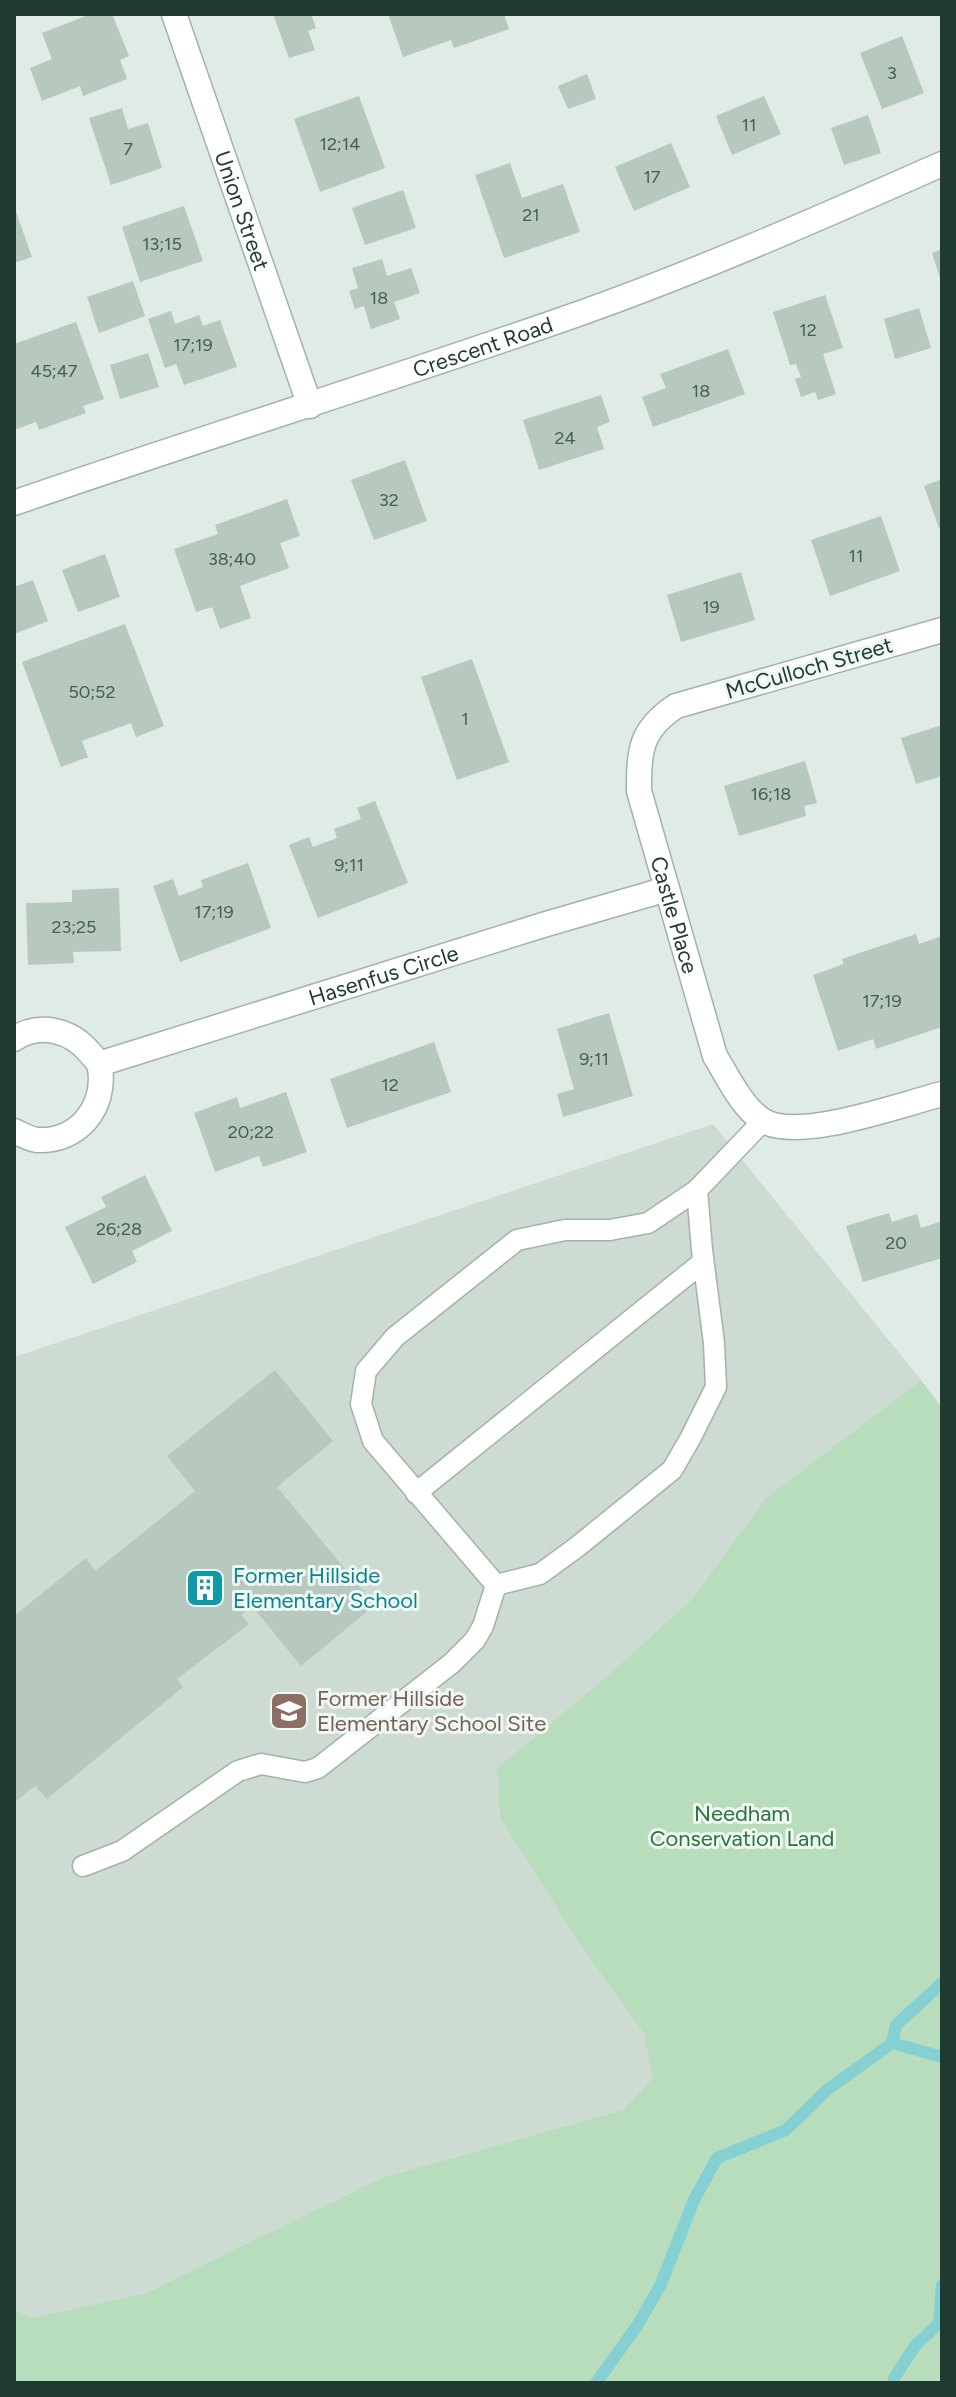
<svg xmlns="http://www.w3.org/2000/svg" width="956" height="2397" viewBox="0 0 956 2397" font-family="Figtree,sans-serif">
<rect width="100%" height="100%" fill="#dfebe4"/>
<!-- built -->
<path fill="#cddbd3" d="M713,1124L921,1380L766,1498L691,1600L606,1677L497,1768L500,1818L579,1943L644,2034L654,2078L623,2110L381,2178L146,2293L31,2318L14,2310V1357Z"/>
<!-- green -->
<path fill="#b7ddbc" d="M921,1380L942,1408V2383H14V2310L31,2318L146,2293L381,2178L623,2110L653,2078L644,2034L579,1943L500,1818L497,1768L606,1677L691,1600L766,1498Z"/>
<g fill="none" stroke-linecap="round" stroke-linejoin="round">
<!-- stream -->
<g stroke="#84d0d2" stroke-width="12">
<path d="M942,1983L896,2025L892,2043L942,2057"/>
<path d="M596,2383L639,2323L661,2284L694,2200L717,2158L786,2130L827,2090L892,2043"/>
<path d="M894,2383V2378L915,2346L939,2323L942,2285"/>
</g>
</g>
<!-- building -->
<g fill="#b7c8bf">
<path d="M91,14H112L129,56L120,60L127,79L83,96L80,86L42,101L30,68L52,59L42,33Z"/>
<path d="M273,14H311L316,28L308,31L315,50L289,58Z"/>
<path d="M388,14H504L509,29L454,48L451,40L403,57Z"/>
<path d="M902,36L924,93L882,109L860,53Z"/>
<path d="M587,74L596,99L568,109L558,86Z"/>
<path d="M359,96L385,168L320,192L294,119Z"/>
<path d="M764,96L781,134L732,155L716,116Z"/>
<path d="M122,108L128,129L148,123L162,168L111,185L89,118Z"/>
<path d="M868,115L881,153L844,165L831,128Z"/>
<path d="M671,143L690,187L634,211L615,167Z"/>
<path d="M510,163L522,198L563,184L580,232L504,258L475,175Z"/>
<path d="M403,190L416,228L365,245L352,208Z"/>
<path d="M14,206L32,257L14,263Z"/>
<path d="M184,206L203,261L140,282L122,227Z"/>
<path d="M942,249V281H941L932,253Z"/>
<path d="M382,259L387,276L411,268L420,293L394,302L400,319L371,329L364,306L355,309L349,291L358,288L352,268Z"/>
<path d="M133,281L145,316L99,333L87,297Z"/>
<path d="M825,295L843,348L823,354L836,394L818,400L815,392L801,397L795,379L801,377L796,364L790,365L773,312Z"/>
<path d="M919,308L931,348L895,359L884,319Z"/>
<path d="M171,311L175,324L199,315L203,326L220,320L237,367L184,385L176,364L165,368L148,319Z"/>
<path d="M76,322L104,399L83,406L86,413L39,430L36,422L14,430V344Z"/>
<path d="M728,349L745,394L653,427L642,397L666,388L660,374Z"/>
<path d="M148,353L159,387L120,399L110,365Z"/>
<path d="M601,395L610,422L597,427L604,449L539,470L523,420Z"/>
<path d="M405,460L427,521L374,540L351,480Z"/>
<path d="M942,479V527L939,528L924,486Z"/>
<path d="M287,499L300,536L280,543L289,568L240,586L251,618L220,629L212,607L196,612L174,549L218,534L215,525Z"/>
<path d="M881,516L900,571L830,596L811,540Z"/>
<path d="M105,554L120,597L78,612L62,570Z"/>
<path d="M741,572L755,620L681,642L667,595Z"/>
<path d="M33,580L48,621L14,634V587Z"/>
<path d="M125,624L164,726L136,737L131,723L82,741L88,757L61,767L22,662Z"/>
<path d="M472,659L509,762L457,780L421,677Z"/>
<path d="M942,725V776L916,784L901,738Z"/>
<path d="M805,761L817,803L804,806L806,816L739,836L724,786Z"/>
<path d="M375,801L408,883L318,918L289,845L309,837L313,847L337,838L334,829L361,819L357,808Z"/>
<path d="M248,863L271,928L180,962L153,886L173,879L179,896L203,887L201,880Z"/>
<path d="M119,888L121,951L73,952L74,963L28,965L26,903L72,902V890Z"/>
<path d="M916,934L919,944L942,936V1027L876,1049L873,1039L838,1051L813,975L844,964L842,959Z"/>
<path d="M609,1013L633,1096L563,1117L557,1094L574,1089L557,1029Z"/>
<path d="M434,1042L451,1092L347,1128L330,1079Z"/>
<path d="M286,1092L307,1152L263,1167L259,1156L215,1172L194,1113L237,1097L240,1108Z"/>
<path d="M145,1175L172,1231L132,1251L137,1262L93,1284L65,1227L106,1207L101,1197Z"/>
<path d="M889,1213L892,1222L917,1214L921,1228L942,1221V1258L863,1282L846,1226Z"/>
<path d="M275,1370L333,1441L277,1487L375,1605L301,1666L252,1606L241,1615L249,1624L177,1679L183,1687L47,1799L35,1786L14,1803V1616L86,1558L95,1571L195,1491L167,1456Z"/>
</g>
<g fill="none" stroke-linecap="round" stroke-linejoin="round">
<!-- lane casing -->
<g stroke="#a2b3aa" stroke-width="23">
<g id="lane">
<path d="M697,1190L702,1250L714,1343L716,1387L690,1439L672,1470L577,1547L540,1574L496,1585L373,1441L361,1404L366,1371L395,1337L517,1240L565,1230H610L648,1223L697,1190L763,1121"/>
<path d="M416,1493L703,1262"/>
<path d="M83,1866L122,1851L238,1771L261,1764L305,1772L318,1768L452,1663L475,1640L483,1626L496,1585"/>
</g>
</g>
<!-- street casing -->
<g stroke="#a2b3aa" stroke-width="27">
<g id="street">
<path id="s1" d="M174,14L310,406"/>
<path id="s2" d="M14,503C201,438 391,380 578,314C702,270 822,217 942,164"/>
<path id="s3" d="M942,630L676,706C640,730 639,750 639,791L715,1056C728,1077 741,1106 762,1120C796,1143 902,1104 942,1094"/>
<path d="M14,1039C40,1022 71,1030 90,1053C94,1058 99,1062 100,1068C106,1108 78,1142 37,1140C29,1139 21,1134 14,1131"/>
<path id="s4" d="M99,1064L543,925L667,889"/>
</g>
</g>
<!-- lane -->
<use href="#lane" stroke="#fff" stroke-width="20"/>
<!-- street -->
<use href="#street" stroke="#fff" stroke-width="24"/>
</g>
<!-- icons -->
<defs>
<g id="building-square" transform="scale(2)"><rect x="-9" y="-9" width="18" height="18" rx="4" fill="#0f9aa8" stroke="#eff7f2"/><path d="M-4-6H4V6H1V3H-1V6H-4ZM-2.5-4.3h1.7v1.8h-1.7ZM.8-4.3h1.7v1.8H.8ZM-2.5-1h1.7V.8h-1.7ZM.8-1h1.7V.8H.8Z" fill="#fff"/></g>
<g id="school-square" transform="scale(2)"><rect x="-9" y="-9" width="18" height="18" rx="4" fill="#8d6e63" stroke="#eff7f2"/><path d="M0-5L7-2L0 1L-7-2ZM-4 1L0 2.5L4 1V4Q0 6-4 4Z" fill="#fff"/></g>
</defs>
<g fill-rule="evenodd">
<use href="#building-square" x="205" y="1588"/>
<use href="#school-square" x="289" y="1711"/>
</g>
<g text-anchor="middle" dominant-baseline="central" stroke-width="6" stroke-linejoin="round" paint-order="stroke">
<!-- number labels -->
<g font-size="18" fill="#455e54">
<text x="892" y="73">3</text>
<text x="749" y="125">11</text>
<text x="340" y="144">12;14</text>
<text x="128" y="149">7</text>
<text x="652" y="177">17</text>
<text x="531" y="215">21</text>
<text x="162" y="244">13;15</text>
<text x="379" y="298">18</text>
<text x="808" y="330">12</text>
<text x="193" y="345">17;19</text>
<text x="54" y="371">45;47</text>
<text x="701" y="391">18</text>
<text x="565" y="438">24</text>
<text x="389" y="500">32</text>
<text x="856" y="556">11</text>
<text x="232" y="559">38;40</text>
<text x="711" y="607">19</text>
<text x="92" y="692">50;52</text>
<text x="465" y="719">1</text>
<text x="771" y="794">16;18</text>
<text x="349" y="865">9;11</text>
<text x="214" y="912">17;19</text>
<text x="74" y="927">23;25</text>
<text x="882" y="1001">17;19</text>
<text x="594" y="1059">9;11</text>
<text x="390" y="1085">12</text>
<text x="251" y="1132">20;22</text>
<text x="119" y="1229">26;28</text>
<text x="896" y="1243">20</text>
</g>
<!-- street labels -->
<g font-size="22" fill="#1f3b30" stroke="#eff7f2">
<text stroke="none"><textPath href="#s1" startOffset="208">Union Street</textPath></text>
<text stroke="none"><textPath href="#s2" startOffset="494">Crescent Road</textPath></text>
<text transform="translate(809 668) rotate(-16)">McCulloch Street</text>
<text stroke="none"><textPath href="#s3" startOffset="504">Castle Place</textPath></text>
<text stroke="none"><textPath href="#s4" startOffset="298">Hasenfus Circle</textPath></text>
</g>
<!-- culture labels -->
<g font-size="22" fill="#0d838f" stroke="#eff7f2" text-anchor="start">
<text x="233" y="1575">Former Hillside<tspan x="233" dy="25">Elementary School</tspan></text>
</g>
<!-- education labels -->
<g font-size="22" fill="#785e54" stroke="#eff7f2" text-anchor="start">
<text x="317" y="1698">Former Hillside<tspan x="317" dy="25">Elementary School Site</tspan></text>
</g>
<!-- park labels -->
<g font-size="22" fill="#29733c" stroke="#eff7f2">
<text x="742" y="1813">Needham<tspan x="742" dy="25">Conservation Land</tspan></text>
</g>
</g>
<!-- border -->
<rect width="956" height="2397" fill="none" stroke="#1f3b30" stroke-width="32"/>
</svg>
